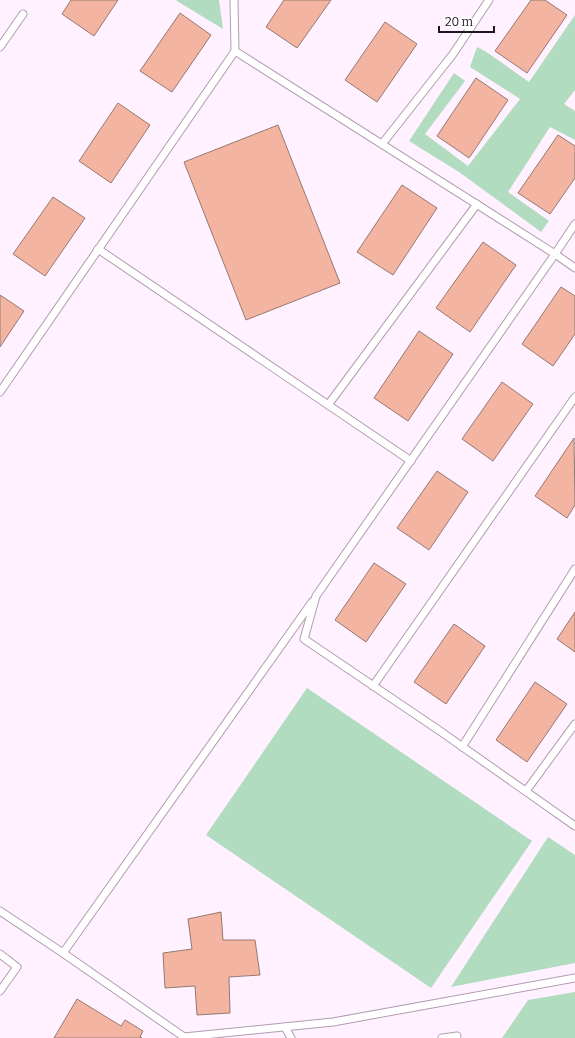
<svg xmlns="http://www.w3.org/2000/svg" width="575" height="1038" viewBox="0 0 575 1038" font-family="Bitter,serif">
<rect width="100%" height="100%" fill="#fff1ff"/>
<!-- green -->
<g fill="#b2dcbf">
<path d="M176,0H219L223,29L177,1Z"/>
<path d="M575,15V90L564,104L575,111V140L550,127L508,192L549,221L541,232L459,172L409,141L454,73L465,81L425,134L468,166L520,99L470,67L477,47L485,51L529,82Z"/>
<path d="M307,688L532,841L431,988L206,835Z"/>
<path d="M548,837L575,855V963L451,987Z"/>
<path d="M575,992V1038H502L528,1000Z"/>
</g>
<!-- building -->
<g fill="#f3b4a1" stroke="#957970">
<path d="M71,0H118L94,36L62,14Z"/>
<path d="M284,0H331L297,48L266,27Z"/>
<path d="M531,0H545L567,15L527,73L495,51Z"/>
<path d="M180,13L211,35L172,92L140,71Z"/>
<path d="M385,22L417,44L377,102L345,80Z"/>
<path d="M476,78L508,100L469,158L437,136Z"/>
<path d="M118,103L150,125L111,183L79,161Z"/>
<path d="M278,125L340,283L246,320L184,162Z"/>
<path d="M558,135L575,146V178L550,214L518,193Z"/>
<path d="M402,185L437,208L393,275L357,252Z"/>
<path d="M53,197L85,218L45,276L13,254Z"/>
<path d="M483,242L516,265L470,332L436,308Z"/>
<path d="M561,287L575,296V334L553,366L522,344Z"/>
<path d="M0,295L24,311L0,347Z"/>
<path d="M419,331L453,354L408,421L374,398Z"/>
<path d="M502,382L533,404L493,461L462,439Z"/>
<path d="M574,438L575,505L567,518L535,496Z"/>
<path d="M437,471L468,492L429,550L397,528Z"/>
<path d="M374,563L406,584L366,642L335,620Z"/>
<path d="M575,612V652L557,639Z"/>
<path d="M454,624L485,646L446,704L414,682Z"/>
<path d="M535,682L567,704L527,762L496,740Z"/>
<path d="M221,912L223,940H255L260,975L229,977L230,1013L197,1015L195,986L165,988L163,953L192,949L188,919Z"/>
<path d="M77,999L121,1026L125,1020L143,1031L140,1037L142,1038H54Z"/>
</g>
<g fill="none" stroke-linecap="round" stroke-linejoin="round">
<!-- service casing -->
<g stroke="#b19cb1" stroke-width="9">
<g id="service">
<path d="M0,47L23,14"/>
<path d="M235,51L555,254L575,224"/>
<path d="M382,144L453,54L489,0"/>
<path d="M98,249L411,461"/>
<path d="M575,268L555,254L316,596L304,639L440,731L575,826"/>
<path d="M0,392L235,51L234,0"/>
<path d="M328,405L477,204"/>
<path d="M373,686L575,397"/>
<path d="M462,747L575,569"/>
<path d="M526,791L575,724"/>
<path d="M0,911L63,953L312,602"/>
<path d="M63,953L184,1037L333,1022L575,978"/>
<path d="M0,954L17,967L0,991"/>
<path d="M285,1027L291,1038"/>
<path d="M442,1038L457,1036"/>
</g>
</g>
<!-- service -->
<use href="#service" stroke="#fff" stroke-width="7"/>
</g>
<!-- scale -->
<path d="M439 26v6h55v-6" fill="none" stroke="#1e171f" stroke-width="2"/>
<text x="445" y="26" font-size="12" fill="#1e171f" stroke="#ffffff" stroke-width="3" paint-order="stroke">20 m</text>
</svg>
